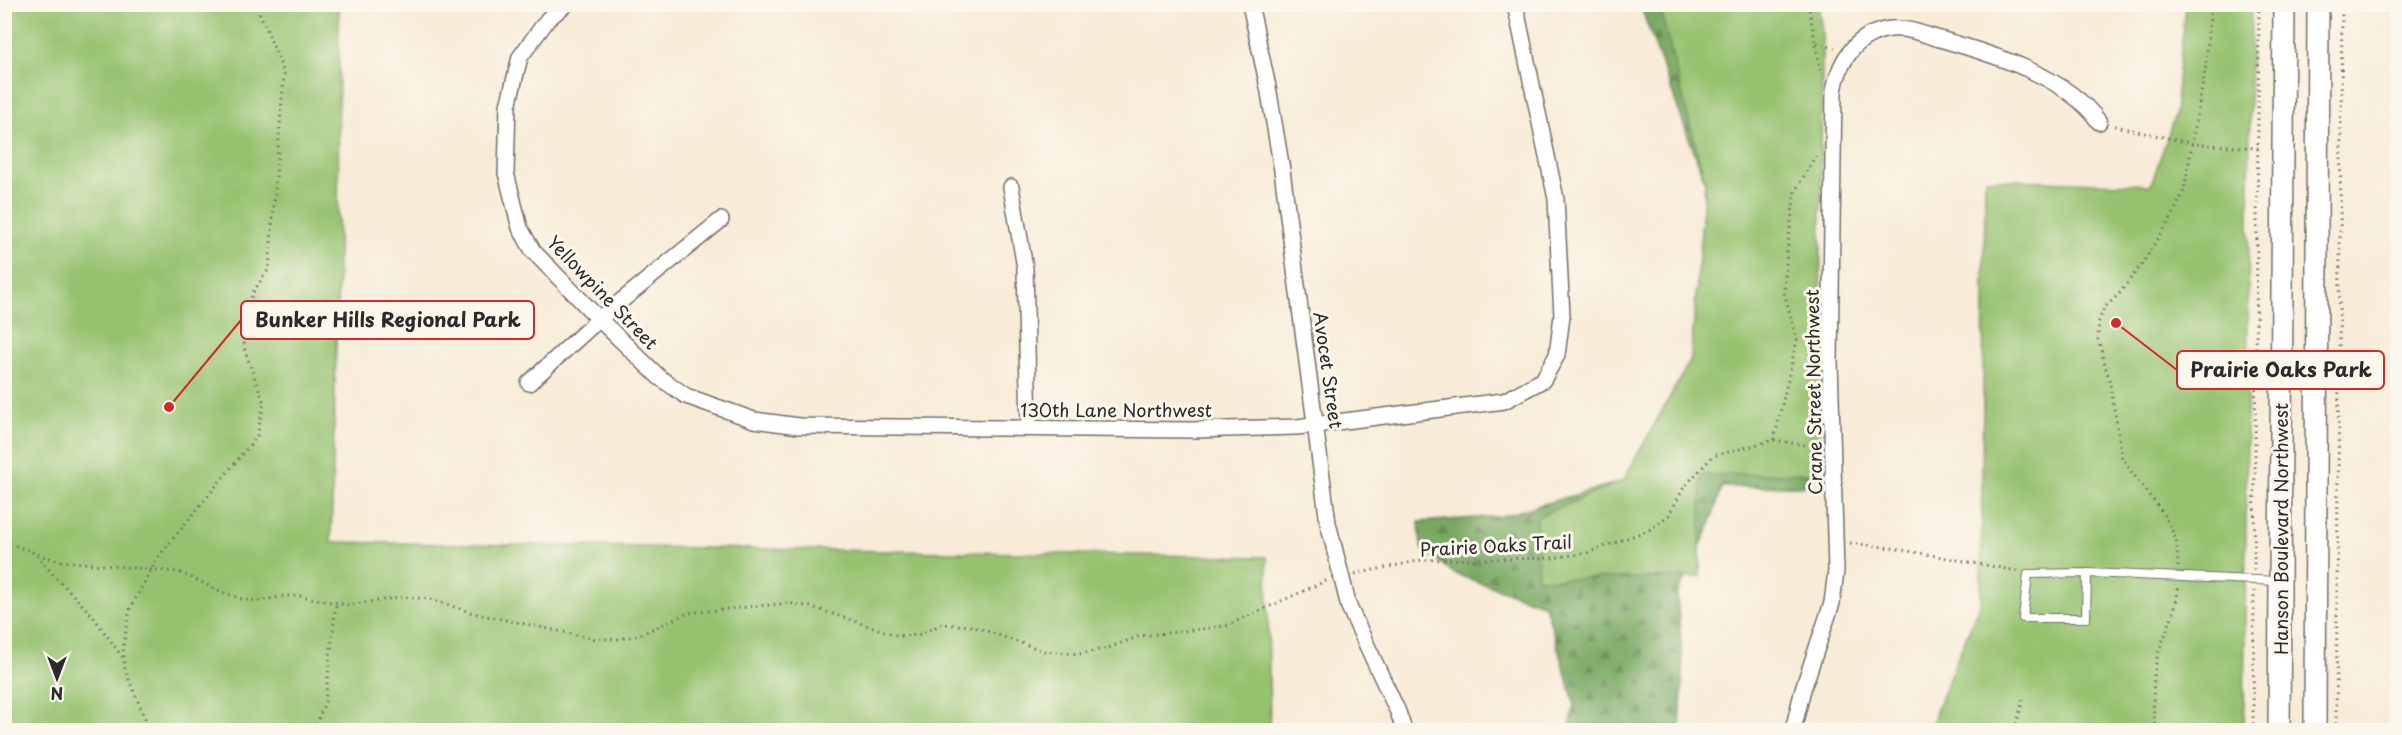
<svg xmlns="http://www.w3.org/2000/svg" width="2402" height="735" viewBox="0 0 2402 735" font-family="'Playpen Sans',sans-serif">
<defs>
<pattern id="forest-firs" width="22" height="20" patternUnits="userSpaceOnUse" patternTransform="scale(1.5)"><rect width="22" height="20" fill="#78a862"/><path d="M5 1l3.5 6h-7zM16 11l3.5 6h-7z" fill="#638951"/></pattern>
</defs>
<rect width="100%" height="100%" fill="#fbf7ec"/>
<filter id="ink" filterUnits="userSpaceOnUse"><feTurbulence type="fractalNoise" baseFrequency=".0167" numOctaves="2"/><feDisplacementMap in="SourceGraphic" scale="12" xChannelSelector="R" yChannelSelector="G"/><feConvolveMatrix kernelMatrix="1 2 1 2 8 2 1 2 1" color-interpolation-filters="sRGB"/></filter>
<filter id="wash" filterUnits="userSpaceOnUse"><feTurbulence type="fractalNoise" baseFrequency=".008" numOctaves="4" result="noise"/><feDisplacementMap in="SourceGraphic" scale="24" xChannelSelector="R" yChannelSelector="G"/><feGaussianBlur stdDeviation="1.35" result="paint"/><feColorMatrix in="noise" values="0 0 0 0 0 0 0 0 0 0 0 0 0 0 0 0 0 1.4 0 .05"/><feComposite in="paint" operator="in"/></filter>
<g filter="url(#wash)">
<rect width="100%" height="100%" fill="#f8ebd7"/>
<!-- forest -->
<path fill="url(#forest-firs)" stroke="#526a46" stroke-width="1.5" d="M1640,5H1818L1822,32L1820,335L1809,486L1722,487L1709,528L1677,595L1683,670L1680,730H1570L1574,702L1545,605L1455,574L1421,548L1419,522L1502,516L1623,481L1691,359L1705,182Z"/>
<!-- park -->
<g fill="#96c26f" stroke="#60764d" stroke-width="1.5">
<path d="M4,5H339L338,273L331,542L1267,557L1270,730H5Z"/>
<path d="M1659,5H1818L1822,32L1819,473L1701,475L1700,577L1538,579L1537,517L1623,481L1691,359L1705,182Z"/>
<path d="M2185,5H2251L2244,730H1932L1936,710L1981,601L1985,179L2151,185L2175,114Z"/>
</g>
</g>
<g filter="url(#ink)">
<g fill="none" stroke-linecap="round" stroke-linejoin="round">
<!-- lane casing -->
<g stroke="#736e67" stroke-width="10">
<path id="lane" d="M2087,573L2086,618H2023L2028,574L2087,573L2279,581"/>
</g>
<!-- street casing -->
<g stroke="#736e67" stroke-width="18">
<g id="street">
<path d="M566,4L548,19L520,57L508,106L506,173L520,228L533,251L599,319L659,377L686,396L754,420L799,426L1192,430L1297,427L1504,401L1543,380L1557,355L1562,316L1556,199L1515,4"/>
<path d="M1250,4L1268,87L1282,170L1328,523L1349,607L1398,712L1404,730"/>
<path d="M1011,187L1025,268L1029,428"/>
<path d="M529,383L599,319L721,220"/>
<path d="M1793,730L1803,689L1832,603L1836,571L1830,361L1834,91C1839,60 1857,33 1891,29C1907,27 1925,35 1940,39C1992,54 2067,76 2099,122"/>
</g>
</g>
<!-- secondary casing -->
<g stroke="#736e67" stroke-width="24">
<g id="secondary">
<path d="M2279,730L2284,4"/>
<path d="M2315,730L2318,4"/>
</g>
</g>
<!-- path -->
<g stroke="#736e67" stroke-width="3" stroke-dasharray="1.5 4.5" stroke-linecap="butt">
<path d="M1808,4L1821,72"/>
<path d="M1817,43L1835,48"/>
<path d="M2115,126L2194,144L2258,148"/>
<path d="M1774,440L1797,340L1784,292L1787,252L1795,191L1816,156"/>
<path d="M4,541L42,556L61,561L179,572L224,593L245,600L259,601L285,596H301L348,605L404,597L430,599L473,613L596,639H620L639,635L688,613L789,603L812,607L899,636L918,635L942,624L972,626L1044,651L1079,654L1108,648L1140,636L1226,626L1328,580"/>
<path d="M1850,543L1892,548L2018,571"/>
<path d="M37,555L49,570L92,615L123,658"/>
<path d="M2178,567L2177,544L2172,530L2163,513L2130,470L2122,457L2110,383L2098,339L2099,321L2104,308L2119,294L2142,264L2172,217L2184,190L2206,65L2211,4"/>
<path d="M2254,570L2259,4"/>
<path d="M1355,574L1422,560L1552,558L1587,553L1649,530L1669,515L1684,487L1713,456L1774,440L1817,447"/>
<path d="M150,730L125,670L123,648L130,609L158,557L257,436L264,403L244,348V319L253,292L269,269L284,73L256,4"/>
<path d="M314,730L325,702L336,604"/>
<path d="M2015,730L2023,699"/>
<path d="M2156,730C2152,710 2152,671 2159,651C2166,630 2177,611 2178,588"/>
<path d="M2253,730L2254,591"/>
<path d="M2336,730L2342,4"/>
</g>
<!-- lane -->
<use href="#lane" stroke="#fff" stroke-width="8"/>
<!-- street -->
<use href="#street" stroke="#fff" stroke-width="15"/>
<!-- secondary -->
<use href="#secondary" stroke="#fff" stroke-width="21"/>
</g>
</g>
<g text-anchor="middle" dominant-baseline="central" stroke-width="6" stroke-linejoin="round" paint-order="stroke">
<!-- street labels -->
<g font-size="18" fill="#2b2b2b" stroke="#fbf7ec">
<text transform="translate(603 292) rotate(46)">Yellowpine Street</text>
<text transform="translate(1329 370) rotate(82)">Avocet Street</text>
<text transform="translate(1813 392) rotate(-91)">Crane Street Northwest</text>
<text x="1116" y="409">130th Lane Northwest</text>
<text transform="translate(2280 529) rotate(-90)">Hanson Boulevard Northwest</text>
<text transform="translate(1496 545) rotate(-3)">Prairie Oaks Trail</text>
</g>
</g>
<!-- callouts -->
<path fill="none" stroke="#d62828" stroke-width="2" d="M169 407L241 320M2116 323L2177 370"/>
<g fill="#d62828" stroke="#fbf7ec" stroke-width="2">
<circle cx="169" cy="407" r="6"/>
<circle cx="2116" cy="323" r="6"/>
</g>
<g fill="#fbf7ec" stroke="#d62828" stroke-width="2">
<rect x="241" y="301" width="293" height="38" rx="6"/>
<rect x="2177" y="351" width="207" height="38" rx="6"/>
</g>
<g font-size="20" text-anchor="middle" font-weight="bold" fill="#2b2b2b">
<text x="388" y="327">Bunker Hills Regional Park</text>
<text x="2281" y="377">Prairie Oaks Park</text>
</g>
<!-- margin -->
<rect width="2402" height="735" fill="none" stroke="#fbf7ec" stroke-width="24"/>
<!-- north arrow -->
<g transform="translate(57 678) rotate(180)" stroke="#fbf7ec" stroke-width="4.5" paint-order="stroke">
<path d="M0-4.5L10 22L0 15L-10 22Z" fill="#2b2b2b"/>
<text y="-9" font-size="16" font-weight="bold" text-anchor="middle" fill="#2b2b2b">N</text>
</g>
</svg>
